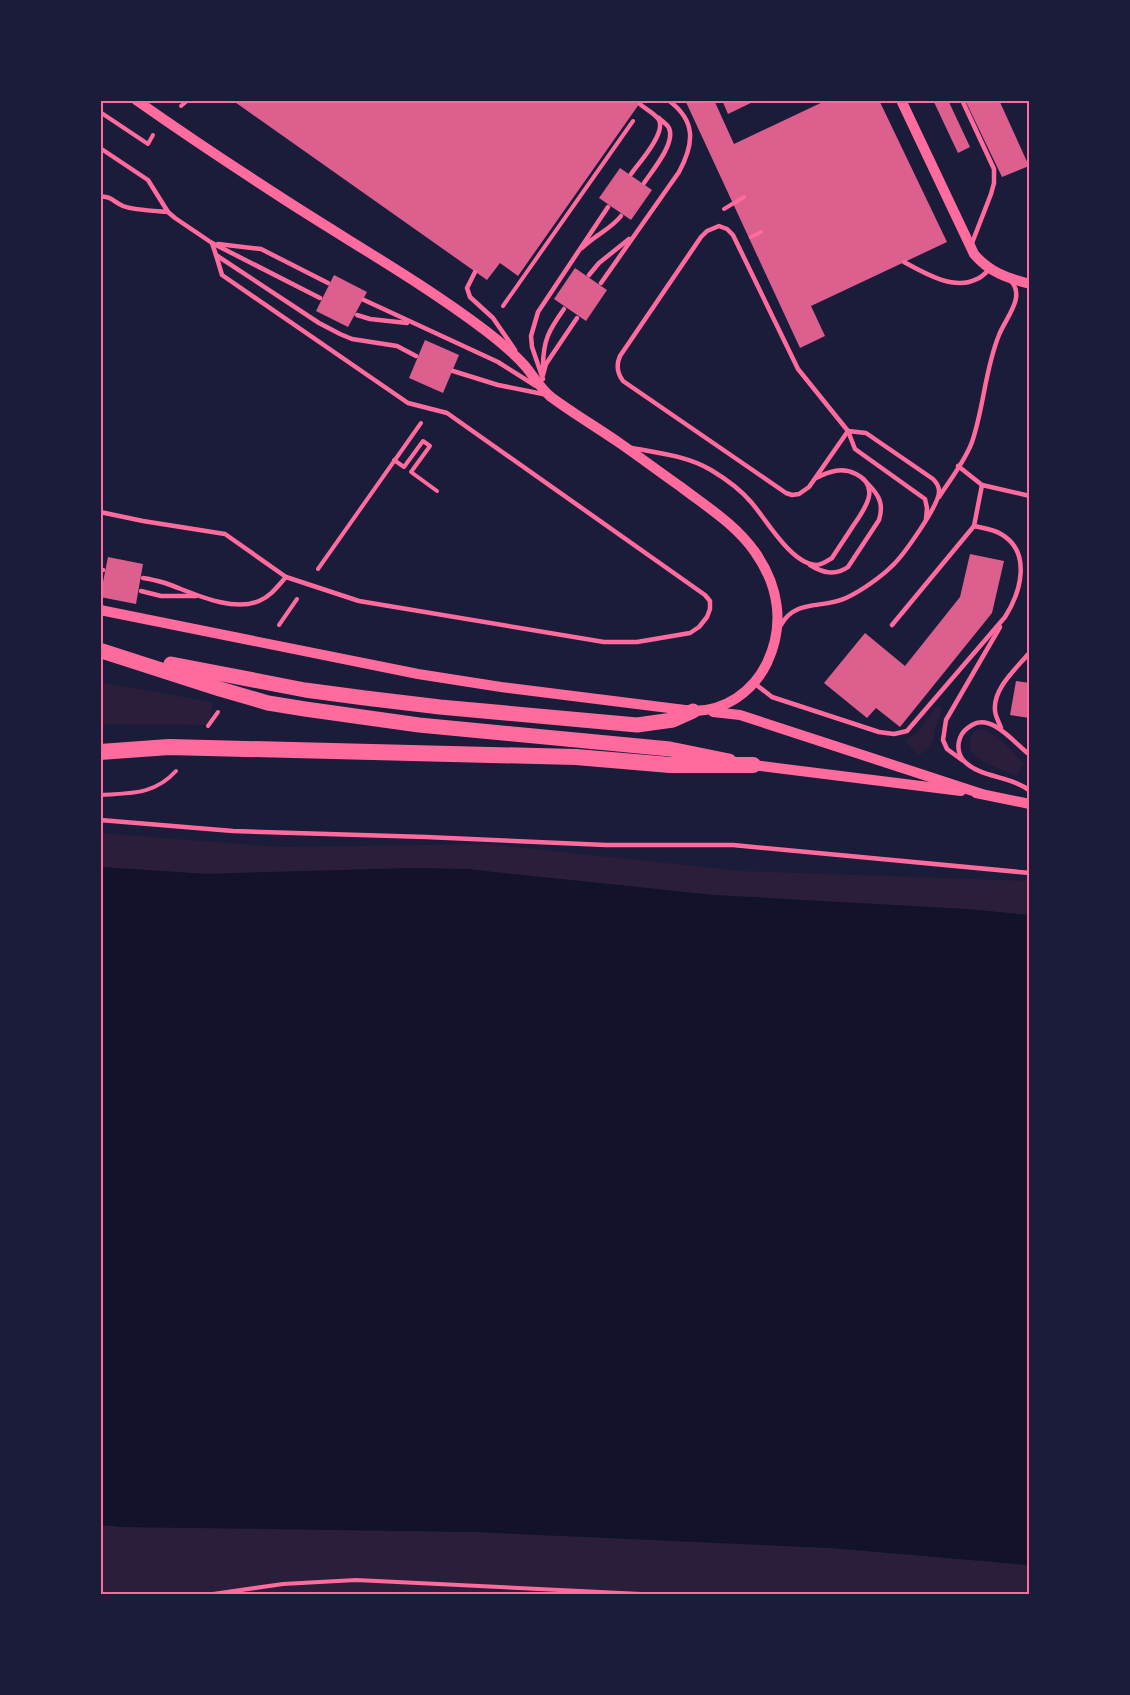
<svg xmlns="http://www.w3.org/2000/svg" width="1130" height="1695" viewBox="0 0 1130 1695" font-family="'Noto Sans',sans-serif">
<rect width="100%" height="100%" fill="#1b1b3a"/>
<!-- green -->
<g fill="#2a1e3b">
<path d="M100,682L212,702L211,725L101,724Z"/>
<path d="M939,706L942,709C941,714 938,718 937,723C932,739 936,745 919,755L905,741C921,732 925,722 935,707Z"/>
<path d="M982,729C998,734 1012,752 1024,764L1017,776C1006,772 977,761 971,751C969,747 970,741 971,737C973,732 976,730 982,729Z"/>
<path d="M100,833L278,847L486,844L741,871L1029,881V915L966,909L713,895L466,869L415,868L206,874L101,867Z"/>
<path d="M100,1525L124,1527L477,1532L831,1548L1029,1565V1594H101Z"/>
</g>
<!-- water -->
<path fill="#12122b" d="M100,867L206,874L415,868L466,869L713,895L966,909L1029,915V1565L831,1548L477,1532L124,1527L101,1525Z"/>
<!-- building -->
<g fill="#dd5f8e">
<path d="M232,100H642L518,276L500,263L487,280Z"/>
<path d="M685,100H714L734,144L827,100H879L947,242L811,306L825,336L800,348Z"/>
<path d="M722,100H757L728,114Z"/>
<path d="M933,100H948L970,147L958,153Z"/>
<path d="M965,100H999L1029,166L1002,177Z"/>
<path d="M620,168L652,190L631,220L599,198Z"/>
<path d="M575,268L607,290L586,321L554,299Z"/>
<path d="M334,275L367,292L348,327L316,311Z"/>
<path d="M425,340L459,355L443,393L409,378Z"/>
<path d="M970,554L1004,561L992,613L900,727L876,708L867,718L824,683L865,633L905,666L960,597Z"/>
<path d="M108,557L143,564L136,604L100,597Z"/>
<path d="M1016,681L1030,683V718L1010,715Z"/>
</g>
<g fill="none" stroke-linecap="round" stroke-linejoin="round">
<!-- path -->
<g stroke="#ff6b9d" stroke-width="4">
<path d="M181,106L188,100"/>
<path d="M100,112L148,144L153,135"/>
<path d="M724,209L744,197"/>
<path d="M751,237L761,232"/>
<path d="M503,306L633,121"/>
<path d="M394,460L404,467L423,441L430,446L411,472L437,491"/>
<path d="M318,569L421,423"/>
<path d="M279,625L297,599"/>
<path d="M208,726L218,712"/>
<path d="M100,795C131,793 154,795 176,771"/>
<path d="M213,1594L283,1584L356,1580L641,1594"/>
</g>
<!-- service -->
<g stroke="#ff6b9d" stroke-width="4.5">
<path d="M962,100L994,169V183L991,194L972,243"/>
<path d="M1029,100L1030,102"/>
<path d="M100,148L148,180L168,212L175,218L212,243L320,298"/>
<path d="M631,174C639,163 666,133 659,120C655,113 645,109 640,104"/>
<path d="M644,183C652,171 676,143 669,128C667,124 662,121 659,118"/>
<path d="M100,197C110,195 114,202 123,206C133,210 156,211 168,212"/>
<path d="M719,226L727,229L733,235L798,369L848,431L809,487L799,494L792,495L786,493L623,381C617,373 616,365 620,356L701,237L707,231Z"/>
<path d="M212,243L216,255L319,323L340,334L352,339L397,346L416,356"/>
<path d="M218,244L261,249L328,283"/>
<path d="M582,248C594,236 611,229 621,216"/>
<path d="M904,262C924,273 954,291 977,279C982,277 985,273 989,270"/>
<path d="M475,272L467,288L470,297L493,318L515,350"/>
<path d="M589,275L599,263L629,239"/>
<path d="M601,283L679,172C694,144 697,121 668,100"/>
<path d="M364,300L498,362L536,386"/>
<path d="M357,315L370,319L407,323"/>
<path d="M543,367C543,340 549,330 564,309"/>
<path d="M453,371L498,385L543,394"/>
<path d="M543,375L546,364L577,318"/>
<path d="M543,379L532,347L531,336L538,312L608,207"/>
<path d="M632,448C659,453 687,456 711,470C726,479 740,489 751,502C766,519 791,564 816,565C822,565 827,561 832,558C839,547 846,537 853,526C864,510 882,487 856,474C842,467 830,471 816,478"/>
<path d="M958,466L982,485L1030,496"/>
<path d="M939,497C950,480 965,461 972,442C984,407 985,369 999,335C1005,319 1026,297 1011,281"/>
<path d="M100,512L143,521L225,534L286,577L359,601L604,642H637L690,633L699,627L707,617L710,609V601L705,595L447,413L408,403L222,275L216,255"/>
<path d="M974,526L982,485"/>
<path d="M810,565C823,573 835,576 848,567L879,520C884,504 879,495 868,484"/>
<path d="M100,570H103"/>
<path d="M143,578C150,579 158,581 165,583C191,592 231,613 259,601C271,596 278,586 286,577"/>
<path d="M100,584H101"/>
<path d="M141,591L161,596H196"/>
<path d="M781,625C795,599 822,609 846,598C861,591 881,577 892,566C903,556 940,504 939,491C939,486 937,483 933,479L866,433L848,431L855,449L925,499L927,508L926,519"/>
<path d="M754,683L772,697L879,732L894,734L907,731L1005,617C1021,592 1032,552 1001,534C993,529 983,528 974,526L892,625"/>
<path d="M1001,728C999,722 995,716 995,710C993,688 1017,668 1030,652"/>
<path d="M1030,755C1015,744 992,713 972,725C967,728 962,732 960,738C957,746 958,753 963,760C979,778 1012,776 1030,791"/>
<path d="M962,760L947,749L943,740L946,720L1000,627"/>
<path d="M100,820L233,831L426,837L606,845H733L1030,873"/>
</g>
<!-- tertiary -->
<g stroke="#ff6b9d" stroke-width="10">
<path d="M901,100L974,254C989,272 1007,278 1030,284"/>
<path d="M100,610L418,674L501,687L693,711C725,711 753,692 767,663C785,625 779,586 755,552C735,524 707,507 681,487C661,473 641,458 621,444C598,428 574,414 551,397C541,389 534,377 526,367C515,354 499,341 486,331C420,281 348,241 279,196C231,165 183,133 136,100"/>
<path d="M713,712L740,715L982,794"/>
<path d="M753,765L961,791"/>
<path d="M976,793L1030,804"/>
</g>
<!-- primary -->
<g stroke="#ff6b9d" stroke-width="15">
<path d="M102,651L220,689L268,703L305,709L419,725L670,749L729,761"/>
<path d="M171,664L305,690L365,698L440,707L637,725L673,720L693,711"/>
</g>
<!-- trunk -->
<path stroke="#ff6b9d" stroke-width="16" d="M100,752L169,747L576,757L670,765H753"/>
</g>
<!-- border -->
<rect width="1130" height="1695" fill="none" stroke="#1b1b3a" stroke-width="204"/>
<rect x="102" y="102" width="926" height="1491" fill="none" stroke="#ff6b9d" stroke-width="2"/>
</svg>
